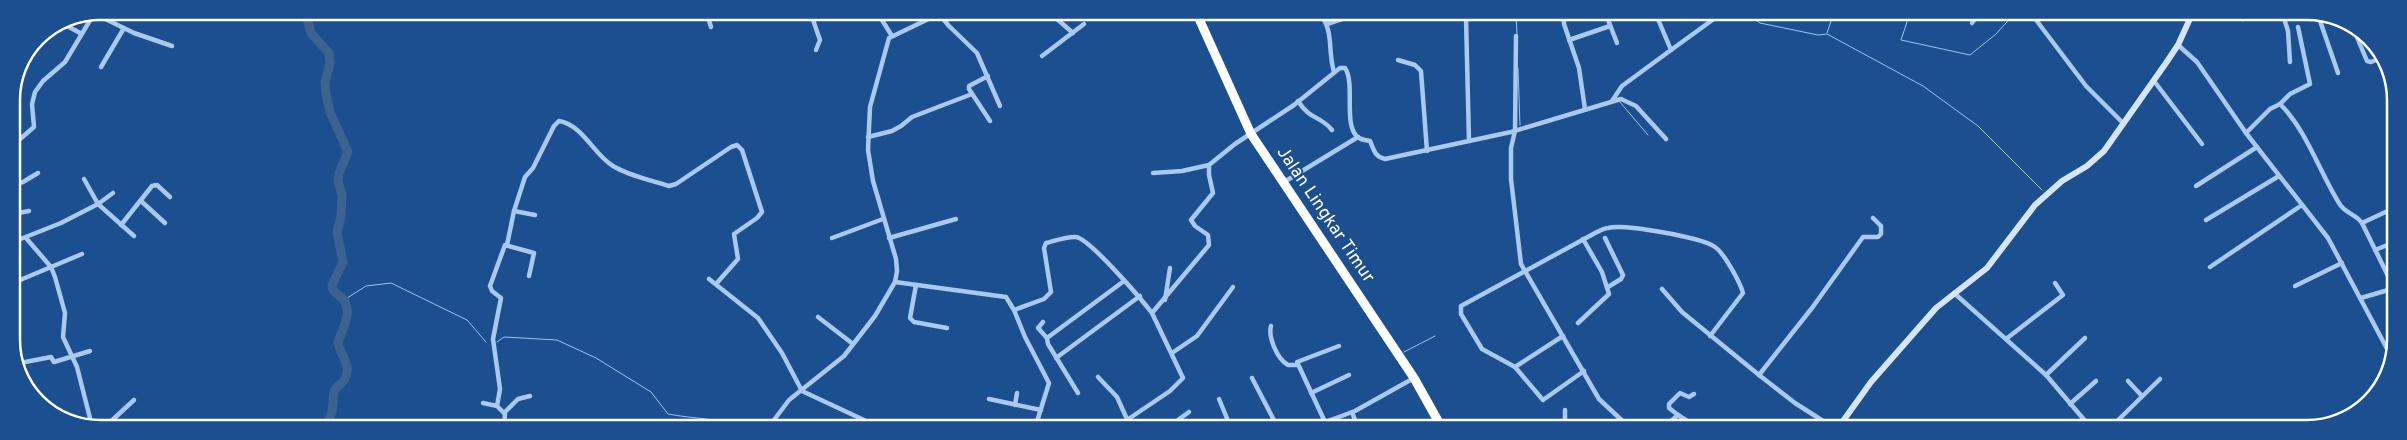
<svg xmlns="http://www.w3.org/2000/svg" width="2407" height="440" viewBox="0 0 2407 440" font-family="Overpass,sans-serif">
<rect width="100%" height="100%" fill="#1b4f8f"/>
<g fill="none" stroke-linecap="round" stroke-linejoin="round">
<!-- stream -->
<g stroke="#9cc4f0" stroke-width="1">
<path d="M1516,12L1517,34"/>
<path d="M1744,12L1760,23L1818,35L1827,34L1923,86L1978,126L2042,190"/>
<path d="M1888,12L1908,19L1901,40L1970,55L1996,34L2016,12"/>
<path d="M1827,33L1834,12"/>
<path d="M1518,68L1520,125"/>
<path d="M1619,101L1648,135"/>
<path d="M344,300L366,286L391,283L467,320L486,342"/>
<path d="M497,342L504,337L557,340L596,358L651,392L668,414C694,419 720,418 744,428"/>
<path d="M1404,352L1435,336"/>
</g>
<!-- river -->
<path stroke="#3c6290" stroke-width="9" d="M305,11L311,33L329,53L330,64L325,82L326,95L330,112L348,152L339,173L338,181L342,195L341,217L337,232L343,262L332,285C332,294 340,294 344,300C353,315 341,330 338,343C341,356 352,366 345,379C342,384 337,386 334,391L332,412L325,428"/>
<!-- street -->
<g stroke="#a9c9ee" stroke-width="4.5">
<path d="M706,11L711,27"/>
<path d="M877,12L892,36"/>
<path d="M1049,12L1073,33"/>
<path d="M1319,12C1335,33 1327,48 1334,72"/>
<path d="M1563,12L1564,24L1579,68L1585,109"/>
<path d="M1605,12L1617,43"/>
<path d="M2030,12L2086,86L2124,124"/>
<path d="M2238,12L2243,19"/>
<path d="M2282,12L2288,31L2290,62"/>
<path d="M2317,12L2338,73"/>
<path d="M93,13L134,33L172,46"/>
<path d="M939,14L949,26L977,53L1000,106"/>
<path d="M1466,18L1469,141"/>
<path d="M60,22L80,33"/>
<path d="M1972,23L1980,12"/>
<path d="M1327,24L1345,18L1390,12"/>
<path d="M2354,30L2367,61L2371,62L2381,58"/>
<path d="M1516,36L1515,131L1511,148V179L1521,264L1599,399L1630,428"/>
<path d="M1569,40L1610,26"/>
<path d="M2178,45L2197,62L2246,133L2328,238L2392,358"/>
<path d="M816,50L820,40L812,17L819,12"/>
<path d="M1671,50L1722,13"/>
<path d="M1042,56L1084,24"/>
<path d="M1398,60L1415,65L1421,71L1427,151"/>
<path d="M101,67L124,28"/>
<path d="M988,76L969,86V89L990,121"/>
<path d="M2154,81L2202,144"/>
<path d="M1298,101C1310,120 1321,116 1332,130"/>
<path d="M1612,101L1622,86L1671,50L1655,12"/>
<path d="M2280,104L2290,94L2310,84L2298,27"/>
<path d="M2246,133L2270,109L2280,104C2307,131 2319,171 2339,203C2344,213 2356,214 2362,223L2394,288"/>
<path d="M868,137L892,131L901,126L912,117L972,94"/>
<path d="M12,146L34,127L32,104L35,92L43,81L65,62L95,12"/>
<path d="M1153,173L1182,171L1209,165"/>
<path d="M84,179L98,204L113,193"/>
<path d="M1284,182L1358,137"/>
<path d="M12,185L23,182L38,173"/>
<path d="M2196,186L2257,147"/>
<path d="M141,201L165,223"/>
<path d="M13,214L29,211"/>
<path d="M535,215L514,211L525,177L533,168L554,126L559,121C583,125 594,155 613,166C629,176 651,180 669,186L676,184L731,147L737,145L742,150L762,212L757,218L734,234L738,259L716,284"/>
<path d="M2206,220L2279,176"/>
<path d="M2362,223L2394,208"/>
<path d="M121,225L152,186L157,185L170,197"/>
<path d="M26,238L51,267L55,277L65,313L63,337L77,367L92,426"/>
<path d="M832,238L883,219"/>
<path d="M889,238L956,219"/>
<path d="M1605,238L1623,275L1621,279L1608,287"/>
<path d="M13,242L61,223L98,204L134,236"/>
<path d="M507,245L514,211"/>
<path d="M2375,250L2395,242"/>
<path d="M2210,267L2302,205"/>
<path d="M709,279L758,318L782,353L802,391L881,428"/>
<path d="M895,282L1006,297L1014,310"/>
<path d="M13,283L82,254"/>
<path d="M916,285L910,318L914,322L947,328"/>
<path d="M2295,286L2342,263"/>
<path d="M1662,289L1682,312L1759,375L1795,403L1834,428"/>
<path d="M1954,293L2046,375L2092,429"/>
<path d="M2361,298L2395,288"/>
<path d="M1165,300L1170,268"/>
<path d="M14,303L18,328"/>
<path d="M818,317L853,344"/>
<path d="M1043,322L1038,328L1047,338"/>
<path d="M1578,323L1609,294L1602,272L1583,239"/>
<path d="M1271,326C1268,337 1277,359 1288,365H1297"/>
<path d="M1563,336L1515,367L1482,349L1461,314V306L1597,232C1600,231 1604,228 1608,228C1624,224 1701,237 1715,247C1724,253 1740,282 1743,293L1710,336"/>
<path d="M2006,339L2063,295L2055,283"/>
<path d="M1172,353L1197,336L1233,287"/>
<path d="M1056,358L1140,296"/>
<path d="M15,364L51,357L54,362L90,351"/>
<path d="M1515,367L1543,400L1584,371"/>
<path d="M1759,375L1812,308L1863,237H1878L1881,234V226L1873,218"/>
<path d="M2046,375L2085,338"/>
<path d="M23,377L27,376"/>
<path d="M1098,377L1117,397L1131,428"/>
<path d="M1252,378L1278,428"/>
<path d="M2128,381L2142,396"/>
<path d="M1078,393L1048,344L1047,338L1124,281"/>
<path d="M1311,393L1349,375"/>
<path d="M989,399L1041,410"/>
<path d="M1219,399L1231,428"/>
<path d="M483,403L497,406L505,414L504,428"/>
<path d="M2070,404L2096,381"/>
<path d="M1015,405L1017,393"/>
<path d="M497,406L500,389L493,339L501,298L492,291L490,286L505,245L534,253L529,276"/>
<path d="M1565,410V422L1571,428"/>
<path d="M1352,412L1358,428"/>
<path d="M504,413L518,399L530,396"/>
<path d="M1678,415L1669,408V404L1680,393L1689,397L1694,394"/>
<path d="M1127,420L1170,391L1183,378L1152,313L1209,245L1208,235L1195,226L1191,220L1213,193L1209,175V165L1235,144L1294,105L1340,68H1345C1356,84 1342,127 1359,138C1362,140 1367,140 1370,141C1374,150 1375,157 1385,159L1511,132L1621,99L1636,106L1666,139"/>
<path d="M1325,422L1297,362L1339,346"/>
<path d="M2115,422L2122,429"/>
<path d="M86,427L108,424L134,400"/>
<path d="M768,428L789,400L844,356L875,316L895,282L897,271L896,259L873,181L868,150L870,107L889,38L943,12"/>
<path d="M1035,428L1049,383L1025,337L1014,310L1044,299L1051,292L1044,248L1046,243C1055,241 1067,236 1076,237C1090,239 1142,300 1152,313"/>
<path d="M1167,428L1189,412"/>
<path d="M1309,428L1355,411L1414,378"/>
<path d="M1663,428L1678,415L1698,428"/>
<path d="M2082,429L2087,423"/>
<path d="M2109,429L2160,379"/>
</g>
<!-- secondary -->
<path stroke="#d6e6fa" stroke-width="6" d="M1838,428L1871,382L1936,308L1987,268L2035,205L2062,181L2087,166L2104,151L2166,63L2178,45L2193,12"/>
<!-- highway -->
<path stroke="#fff" stroke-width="9" d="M1196,12L1251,134L1414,378L1442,428"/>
</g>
<g text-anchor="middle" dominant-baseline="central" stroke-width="4" stroke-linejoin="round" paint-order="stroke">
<!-- street labels -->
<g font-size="18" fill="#fff" stroke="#1b4f8f">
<text transform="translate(1325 215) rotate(56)">Jalan Lingkar Timur</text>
</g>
</g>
<!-- crop -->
<path d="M0 0H2407V440H0ZM100 20H2307A80 80 0 0 1 2387 100V340A80 80 0 0 1 2307 420H100A80 80 0 0 1 20 340V100A80 80 0 0 1 100 20Z" fill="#1b4f8f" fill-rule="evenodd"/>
<path fill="none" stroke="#fff" stroke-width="2.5" d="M100 20H2307A80 80 0 0 1 2387 100V340A80 80 0 0 1 2307 420H100A80 80 0 0 1 20 340V100A80 80 0 0 1 100 20Z"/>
</svg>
